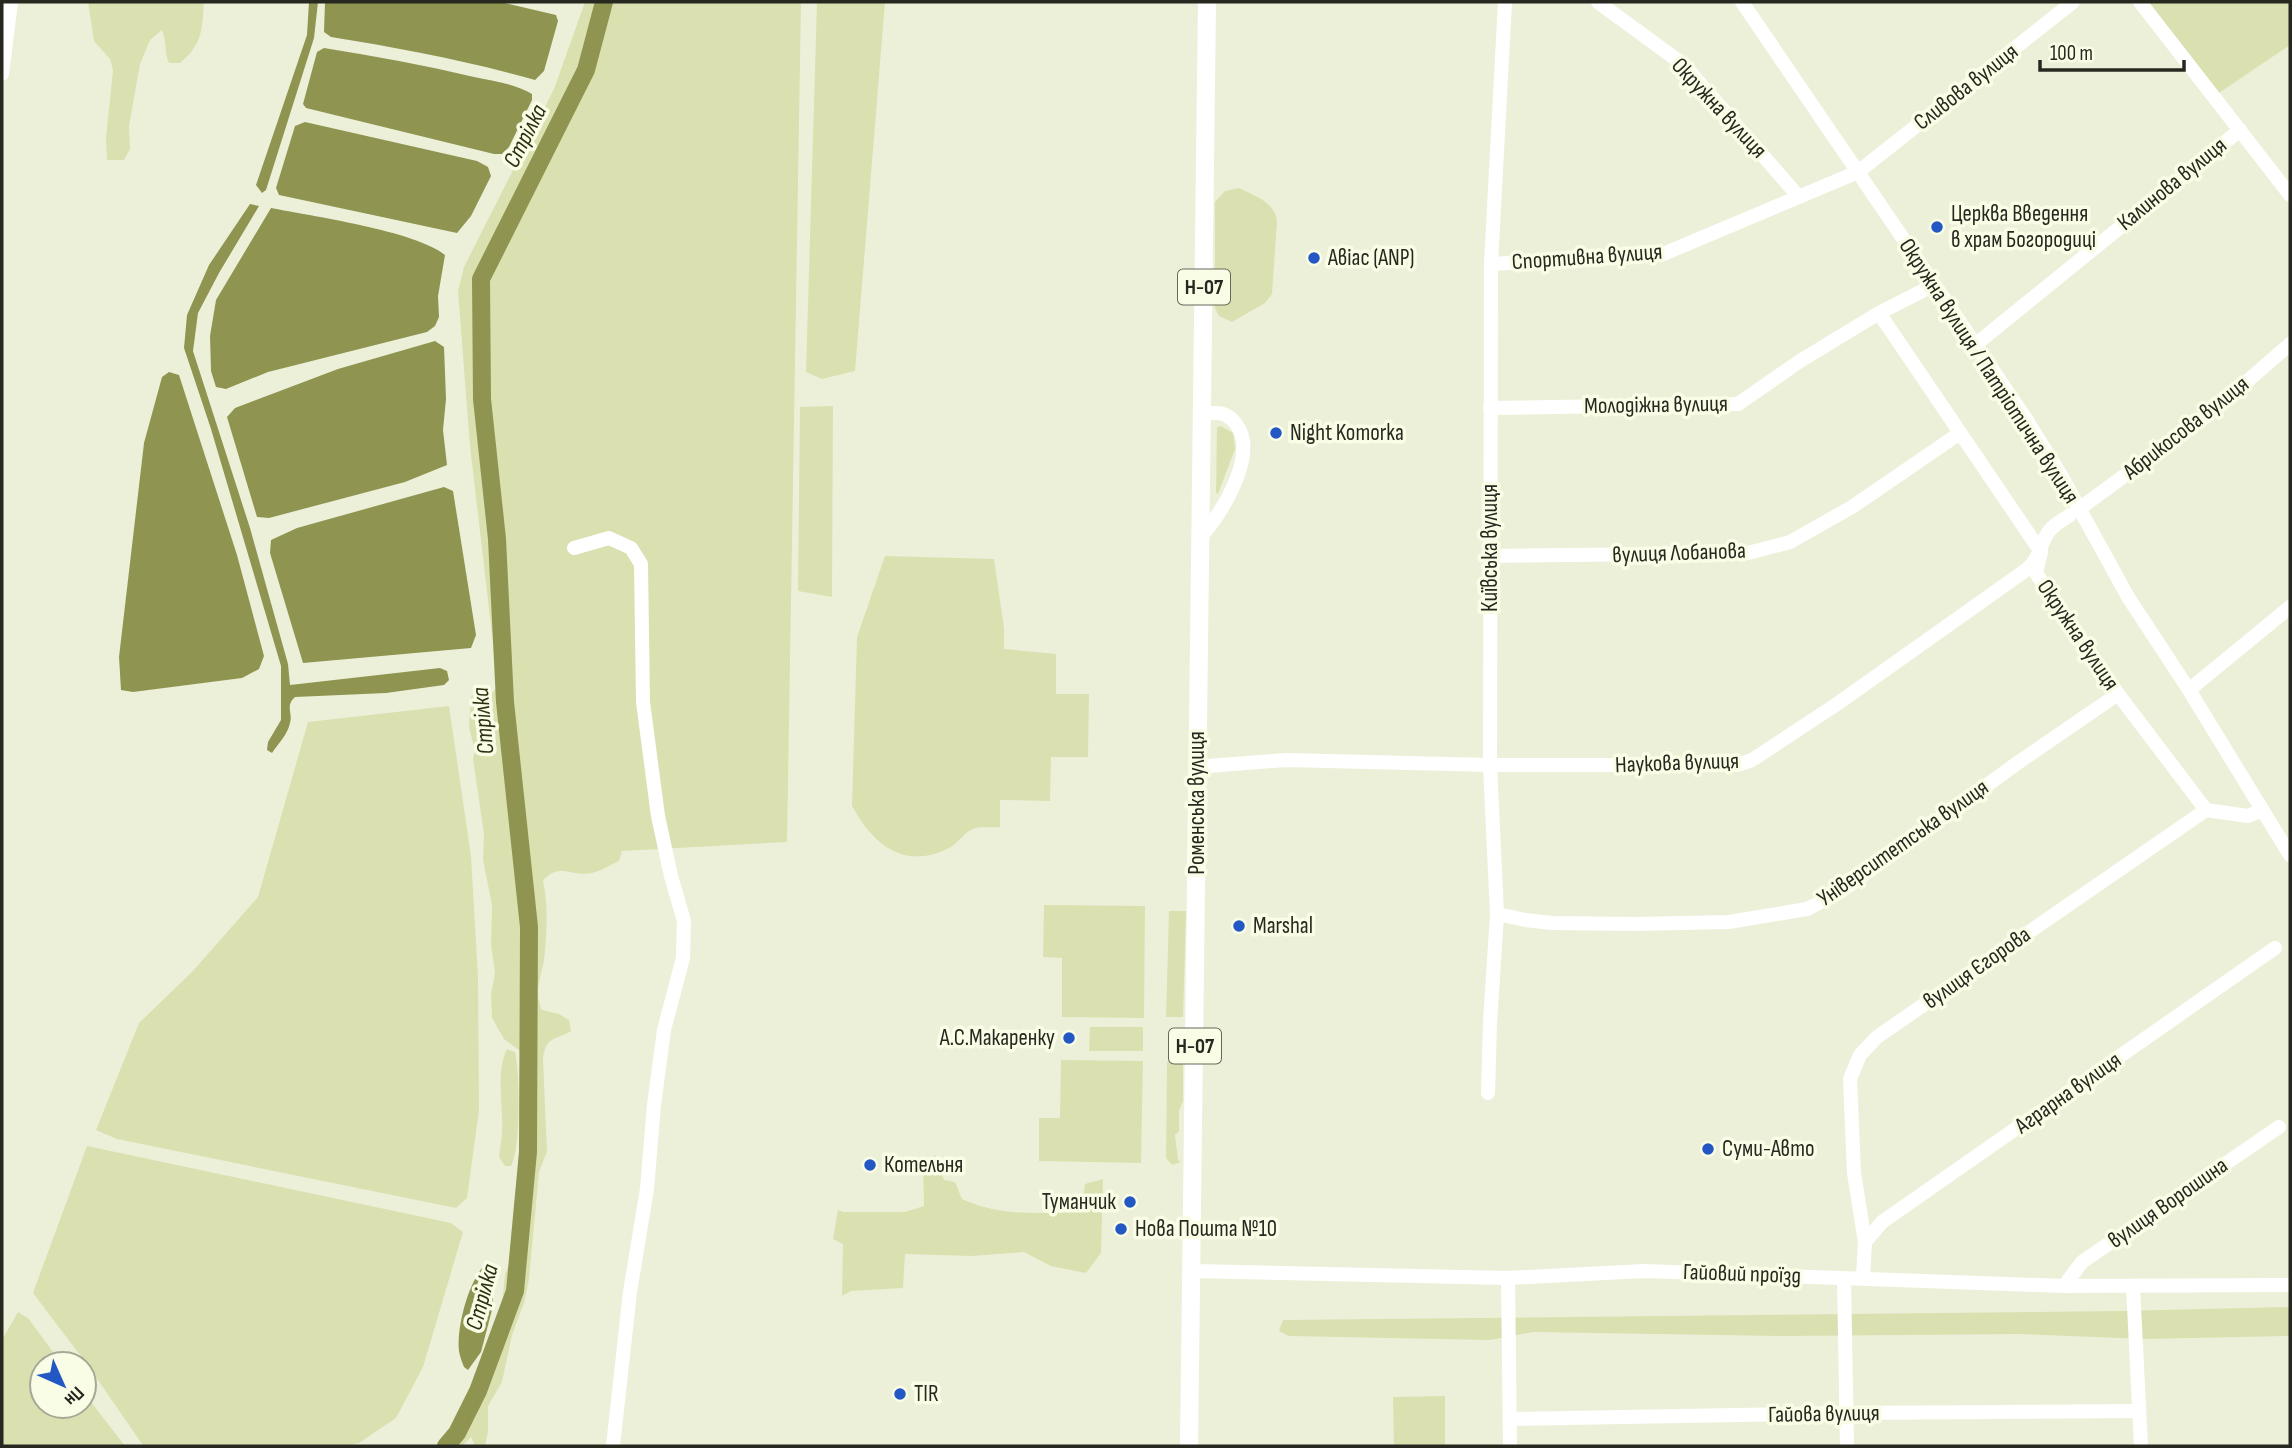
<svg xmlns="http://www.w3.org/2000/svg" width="2292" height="1448" viewBox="0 0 2292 1448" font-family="'Sofia Sans Condensed',sans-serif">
<rect width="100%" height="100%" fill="#edf0d9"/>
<!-- green -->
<g fill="#dbe0b1">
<path d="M88,2H204C202,29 203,44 180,63H169C164,52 167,42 162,30L150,40L140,64L129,126L130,149L124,160H107L106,138L113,70L110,59L94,41Z"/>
<path d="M585,2H801L787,842L622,851L619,861C610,865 601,871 592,873C571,877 560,862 543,880C548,903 547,928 545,951C544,972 532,990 542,1010L559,1014L569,1020L571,1031C554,1041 546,1036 543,1059L547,1151L539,1172L529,1279L524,1303L512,1335L502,1382L488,1406V1432L485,1446H475L471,1437L462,1446H444L481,1379L501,1313L505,1275L516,1246V1226L527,1164V1145L530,1134L523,1113V1053L504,1039L492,1018L491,995L495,973L491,944L492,905L483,860L484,834L473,759L475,751L469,727L471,697L475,693L493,692L498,686L470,446L458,291L464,267L554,89Z"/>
<path d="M817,2H885L855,371L822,379L806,372Z"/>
<path d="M2140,2H2290V45L2213,97Z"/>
<path d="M1239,188C1255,196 1275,202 1277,221L1272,294L1265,303L1232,322L1219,316L1215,308V202L1225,191Z"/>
<path d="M833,406L832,597L798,591L800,407Z"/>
<path d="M1221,426L1233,433L1235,449L1218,494L1216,493L1217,427Z"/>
<path d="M885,556L994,559L1004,628V649L1056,654V694H1089L1088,757H1051L1050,801L1000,800V827C992,828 980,826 973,829C963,833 957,845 947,849C903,870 873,844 852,806L857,637Z"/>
<path d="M449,706L471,856L478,977L479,1110L467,1198L456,1208L117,1139L96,1130L139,1023L192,972L258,897L308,722Z"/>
<path d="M1044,905L1145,906L1144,1018L1062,1017V958L1043,957Z"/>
<path d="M1169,911H1186L1183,1017H1166Z"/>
<path d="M1090,1027H1143V1051H1089Z"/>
<path d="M507,1049L515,1052C520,1073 521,1148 511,1166H505L499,1157C500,1150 501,1142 502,1134C504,1108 495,1073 507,1049Z"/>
<path d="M1061,1060L1143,1061L1141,1163L1039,1161V1118H1060Z"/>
<path d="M1167,1062H1183V1101L1179,1111V1131L1175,1135L1178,1160L1181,1162L1172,1165L1166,1158Z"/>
<path d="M87,1146L451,1223L463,1232L423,1367L396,1418L359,1443L343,1446H146L142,1444L89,1367L33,1293Z"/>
<path d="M935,1155L944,1180L955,1182L962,1199C1002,1217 1039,1213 1081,1212L1085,1184L1103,1179L1101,1253L1086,1273L1051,1266L1024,1252L971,1256L905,1254L903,1288L851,1291L842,1296L843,1244L833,1239L838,1210L844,1212H905L924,1206L923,1162Z"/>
<path d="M2290,1307V1336L2144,1339L2021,1334L1785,1336L1533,1332L1490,1340L1289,1336L1279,1331L1283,1320L2118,1311Z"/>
<path d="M18,1312L28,1318L62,1364H42V1406H84V1393L125,1446H2V1340Z"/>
<path d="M1445,1396V1446H1394L1393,1397Z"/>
</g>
<!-- water -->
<g fill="#8f9550">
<path d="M309,2H318L314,38L266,190L262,193L256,185L307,35Z"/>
<path d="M325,2H501L556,15L558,21L544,71L535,80C468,61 400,48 331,37L324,32Z"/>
<path d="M324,48C374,56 424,65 474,77C493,81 516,84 532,94V100L509,147L502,154H494L306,108L303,104L317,52Z"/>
<path d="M305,122L477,161L488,167L491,176L471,216L457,233L279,195L276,188L295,126Z"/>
<path d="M250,204L259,206L219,273L198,313L193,351L250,528L288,664L290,685L440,668L447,671L449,680L444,685L386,693L295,697C285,706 293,713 290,723C288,734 278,744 272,753L267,750L268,742L281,720V666L211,429L184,348L187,315L209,265Z"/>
<path d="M271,208C311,216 416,231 445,255L438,296L439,317L435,326L427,332L268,372L226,389L216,387L211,371L210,336L216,300Z"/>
<path d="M435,341L444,347L446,399L443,430L447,465L405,482L269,518L257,517L227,417L235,408L338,369Z"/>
<path d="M169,372L179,375L237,555L264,656L259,669L242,678L133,692L121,690L119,657L144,443L162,377Z"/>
<path d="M444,487L453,491L476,635L471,648L303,663L270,553L271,540L297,528Z"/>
<path d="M487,1263L492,1267L493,1272V1306L481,1352L468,1370L464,1367C462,1362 460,1357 459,1351C456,1328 469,1278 487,1263Z"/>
</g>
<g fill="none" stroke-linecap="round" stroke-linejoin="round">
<!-- river -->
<path stroke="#8f9550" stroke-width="18" d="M446,1446L457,1433L478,1391L515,1291L528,1152L529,927L505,702L497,539L482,399L481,279L586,70L604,2"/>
<!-- minor -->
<g stroke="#fff" stroke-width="14">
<path d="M1598,2L1684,65L1799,197"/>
<path d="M1742,2L2026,419L2062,477L2128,597L2189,690L2290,855"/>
<path d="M2140,2L2290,195"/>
<path d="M2,74L11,2"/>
<path d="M1491,264L1661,255L1858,172L2073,2"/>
<path d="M1879,313L2041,552L2036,573L2118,694L2206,810"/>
<path d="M1975,345L2240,130"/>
<path d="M1490,408L1738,404L1800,361L1879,313L1934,285"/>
<path d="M2079,509L2213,411L2290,344"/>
<path d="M1201,536C1222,514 1259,453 1236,424C1226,411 1217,412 1202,414"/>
<path d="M574,548L609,538L631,548L641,564L643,702L658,816L671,876L684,921L683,958L664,1030L654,1105L647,1189L630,1292L613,1446"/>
<path d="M1490,556L1748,553L1790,542L1852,507L1960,433"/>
<path d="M2189,690L2290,607"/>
<path d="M1196,767L1286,760L1490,765H1737L1752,760L1837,704L2026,570C2042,557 2040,541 2050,530C2055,524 2063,520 2070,515"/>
<path d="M1497,914L1525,920L1552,923L1634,924L1729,922L1807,909L1840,892L2016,764L2118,694"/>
<path d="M1488,1093L1490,1023L1497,914L1490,765L1491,264L1505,2"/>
<path d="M1865,1242L1882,1222L2275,948"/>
<path d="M1193,1271L1508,1278L1644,1271L2064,1286L2290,1285"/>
<path d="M1863,1277L1865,1242L1854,1173L1850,1079L1860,1055L1877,1037L2206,810L2248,816L2262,810"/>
<path d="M1508,1278L1510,1446"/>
<path d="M1844,1278L1847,1446"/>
<path d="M2064,1286L2082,1262L2279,1127"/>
<path d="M2133,1286L2141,1446"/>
<path d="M1510,1419L1847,1413L2138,1411"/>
</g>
<!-- major -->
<path stroke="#fff" stroke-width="18" d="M1189,1446L1207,2"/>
</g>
<!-- markers -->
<g fill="#2357c4" stroke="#fafde6" stroke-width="2.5">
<circle cx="1937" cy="227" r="7"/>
<circle cx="1314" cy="258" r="7"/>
<circle cx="1276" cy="433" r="7"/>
<circle cx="1239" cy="926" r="7"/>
<circle cx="1069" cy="1038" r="7"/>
<circle cx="1708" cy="1149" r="7"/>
<circle cx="870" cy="1165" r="7"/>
<circle cx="1130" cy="1202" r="7"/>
<circle cx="1121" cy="1229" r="7"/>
<circle cx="900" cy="1394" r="7"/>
</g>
<g text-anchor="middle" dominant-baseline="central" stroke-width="7" stroke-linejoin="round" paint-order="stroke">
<!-- shield labels -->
<g fill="#fafde6" stroke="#66685b" stroke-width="2">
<rect x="1178" y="269.5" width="52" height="35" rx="5"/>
<rect x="1169" y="1028.5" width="52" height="35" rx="5"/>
</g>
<g font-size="21" font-weight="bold" fill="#27281f">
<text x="1204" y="287">Н-07</text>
<text x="1195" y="1046">Н-07</text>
</g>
<!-- street labels -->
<g font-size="23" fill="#27281f" stroke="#fafde6">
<text transform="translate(1966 87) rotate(-38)">Сливова вулиця</text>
<text transform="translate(1719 108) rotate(47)">Окружна вулиця</text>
<text transform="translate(2172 184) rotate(-39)">Калинова вулиця</text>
<text transform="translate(1587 257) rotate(-4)">Спортивна вулиця</text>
<text transform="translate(1989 371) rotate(57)">Окружна вулиця / Патріотична вулиця</text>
<text transform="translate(1656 405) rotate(-1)">Молодіжна вулиця</text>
<text transform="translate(2186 428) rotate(-38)">Абрикосова вулиця</text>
<text transform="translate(1490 548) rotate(-90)">Київська вулиця</text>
<text transform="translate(1679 553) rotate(-2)">вулиця Лобанова</text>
<text transform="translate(2078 635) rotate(56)">Окружна вулиця</text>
<text transform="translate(1677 763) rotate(-2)">Наукова вулиця</text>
<text transform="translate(1197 803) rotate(-90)">Роменська вулиця</text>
<text transform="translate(1903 843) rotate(-35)">Університетська вулиця</text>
<text transform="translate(1977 968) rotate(-35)">вулиця Єгорова</text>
<text transform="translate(2068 1093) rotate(-35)">Аграрна вулиця</text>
<text transform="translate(2168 1203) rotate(-35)">вулиця Ворошина</text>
<text transform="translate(1742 1274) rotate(2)">Гайовий проїзд</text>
<text transform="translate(1824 1414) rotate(-1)">Гайова вулиця</text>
</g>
<!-- poi labels -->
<g font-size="23" fill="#27281f" stroke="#fafde6" text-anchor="start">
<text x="1951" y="214">Церква Введення<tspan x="1951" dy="26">в храм Богородиці</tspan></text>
<text x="1328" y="258">Авіас (ANP)</text>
<text x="1290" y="433">Night Komorka</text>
<text x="1253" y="926">Marshal</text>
<text x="1055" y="1038" text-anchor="end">А.С.Макаренку</text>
<text x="1722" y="1149">Суми-Авто</text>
<text x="884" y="1165">Котельня</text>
<text x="1116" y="1202" text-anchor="end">Туманчик</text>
<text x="1135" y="1229">Нова Пошта №10</text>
<text x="914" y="1394">TIR</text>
</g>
<!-- water labels -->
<g font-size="24" font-style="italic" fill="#2d2f10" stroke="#fafde6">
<text transform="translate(525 136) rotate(-63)">Стрілка</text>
<text transform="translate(483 721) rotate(-95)">Стрілка</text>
<text transform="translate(482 1297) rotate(-75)">Стрілка</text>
</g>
</g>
<!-- border -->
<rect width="2292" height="1448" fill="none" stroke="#27281f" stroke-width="7"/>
<!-- north arrow -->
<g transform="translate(63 1385) rotate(135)"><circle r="33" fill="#fafde6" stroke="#a6a896" stroke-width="2"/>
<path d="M0-5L12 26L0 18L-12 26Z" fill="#2357c4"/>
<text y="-10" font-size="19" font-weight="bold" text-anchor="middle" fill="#27281f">Пн</text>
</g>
<!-- scale -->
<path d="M2040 60v10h144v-10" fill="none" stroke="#27281f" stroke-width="3.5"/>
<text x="2050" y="60" font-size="21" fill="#27281f" stroke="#fafde6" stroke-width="5" paint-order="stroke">100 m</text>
</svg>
